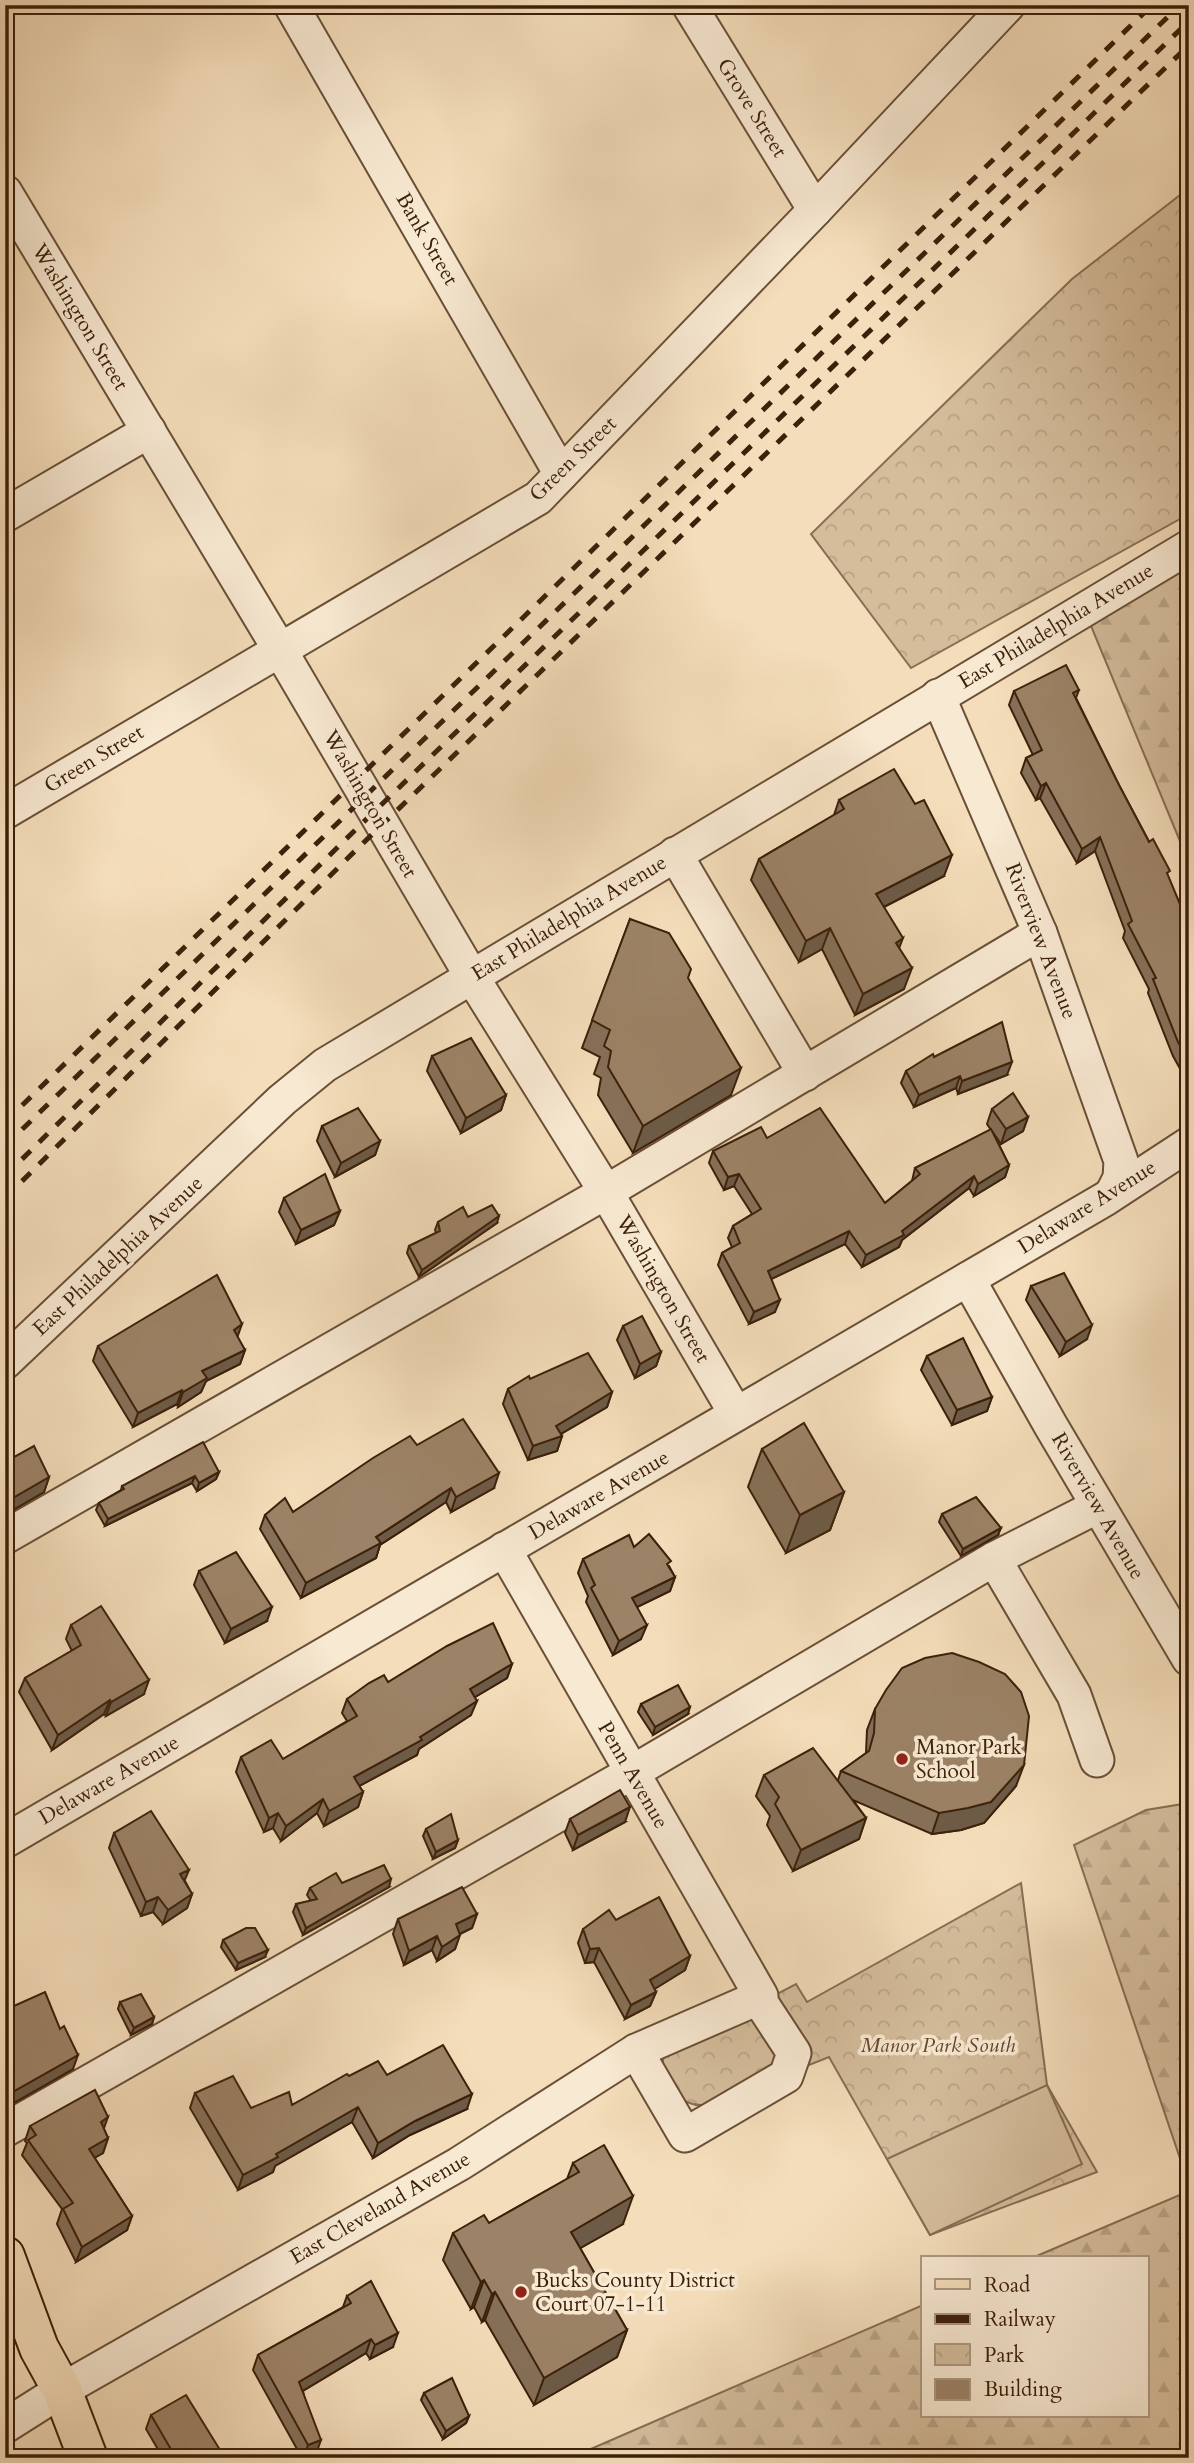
<svg xmlns="http://www.w3.org/2000/svg" width="1194" height="2463" viewBox="0 0 1194 2463" font-family="Cardo,serif">
<defs>
<pattern id="forest-firs" width="22" height="20" patternUnits="userSpaceOnUse" patternTransform="scale(1.75)"><rect width="22" height="20" fill="#d5bd9c"/><path d="M5 1l3.5 6h-7zM16 11l3.5 6h-7z" fill="#b8a285"/></pattern>
<pattern id="park-crowns" width="20" height="18" patternUnits="userSpaceOnUse" patternTransform="scale(1.75)"><rect width="20" height="18" fill="#d5bd9c"/><path d="M2 6a3 3 0 1 1 6 0M12 15a3 3 0 1 1 6 0" fill="none" stroke="#b8a285"/></pattern>
</defs>
<rect width="100%" height="100%" fill="#f4ddba"/>
<filter id="stains"><feTurbulence type="fractalNoise" baseFrequency=".00286" numOctaves="4"/><feColorMatrix values="0 0 0 0 .2 0 0 0 0 .09 0 0 0 0 .02 0 0 0 .5 -.17"/></filter>
<radialGradient id="worn" r=".72"><stop offset=".6" stop-color="#630" stop-opacity="0"/><stop offset="1" stop-color="#630" stop-opacity=".3"/></radialGradient>
<!-- forest -->
<g fill="url(#forest-firs)" stroke="#886e53" stroke-width="2">
<path d="M1189,553V863L1084,609Z"/>
<path d="M1189,1803V2185L1074,1845L1146,1810Z"/>
<path d="M1189,2191V2458H570L923,2305V2416H1147V2258H1032Z"/>
</g>
<!-- park -->
<g fill="url(#park-crowns)" stroke="#886e53" stroke-width="2">
<path d="M1189,188V514L911,668L811,534L1072,279Z"/>
<path d="M1021,1883L1047,2085L1097,2172L930,2235L829,2057L708,2105C680,2108 662,2086 663,2059L673,2049L796,1984L807,2002Z"/>
</g>
<!-- pitch -->
<path fill="#d5bd9c" stroke="#886e53" stroke-width="2" d="M1047,2085L1082,2164L930,2235L887,2159Z"/>
<g fill="none" stroke-linecap="round" stroke-linejoin="round">
<!-- minor casing -->
<g stroke="#6a4f36" stroke-width="37">
<g id="minor">
<path d="M291,5L561,474"/>
<path d="M689,5L815,210"/>
<path d="M5,192L280,650L472,977L606,1192L736,1414"/>
<path d="M5,515L149,431"/>
<path d="M938,696L1040,933L1121,1161L1120,1178L1113,1192"/>
<path d="M5,812L538,498L815,210L1008,5"/>
<path d="M675,854L805,1074"/>
<path d="M968,1279L1051,1426L1189,1659"/>
<path d="M5,1362L282,1100L325,1065L1189,547"/>
<path d="M5,1537L606,1192L1040,933"/>
<path d="M504,1549L761,1996L758,1998"/>
<path d="M994,1559L1074,1695L1097,1760"/>
<path d="M5,1841L1105,1199L1189,1144"/>
<path d="M636,2051L685,2135L786,2076L794,2053L758,1998"/>
<path d="M5,2130L631,1773L994,1559L1098,1506"/>
<path d="M5,2426L62,2390L459,2164L636,2051L758,1998"/>
</g>
</g>
<!-- major casing -->
<g stroke="#3c200a" stroke-width="42">
<path id="major" d="M5,2256L39,2348L62,2390L88,2458"/>
</g>
<!-- minor -->
<use href="#minor" stroke="#f8e9d2" stroke-width="33"/>
<!-- major -->
<use href="#major" stroke="#f4ddba" stroke-width="38"/>
<!-- rail -->
<g stroke="#3c200a" stroke-width="5" stroke-dasharray="12 12" stroke-linecap="butt">
<path d="M5,1122L1152,5"/>
<path d="M5,1146L1180,5"/>
<path d="M5,1176L346,839L1189,21"/>
<path d="M5,1198L355,851L1189,45"/>
</g>
</g>
<!-- wall -->
<g fill="#867058" stroke="#3c200a" stroke-width="2">
<path d="M1079,690L1076,698L1119,785L1168,877L1189,926V935L1186,943L1189,948V1082L1188,1083L1173,1056L1148,993L1149,989L1123,938L1125,931L1095,851L1077,863L1040,798L1036,800L1021,773L1026,758L1033,755L1009,705L1014,691Z"/>
<path d="M839,800L944,876L884,907L899,948L904,989L855,1015L822,949L799,962L751,880L759,859L834,815Z"/>
<path d="M630,919L688,978L731,1095L633,1153L598,1095L601,1078L594,1074L600,1057L582,1048Z"/>
<path d="M432,1056L506,1095L501,1110L461,1133L427,1071Z"/>
<path d="M934,1057L1007,1075L958,1094L956,1088L914,1107L901,1083L906,1071Z"/>
<path d="M992,1109L1028,1117L1023,1131L1001,1144L992,1131L1009,1165L1005,1177L974,1196L969,1188L902,1240L899,1247L862,1267L845,1244L771,1279L775,1312L749,1324L718,1265L722,1253L732,1247L728,1238L733,1226L752,1214L734,1186L724,1190L709,1163L713,1151L767,1138L885,1203L912,1181L915,1168L991,1130L987,1124Z"/>
<path d="M322,1126L380,1141L375,1155L335,1177L317,1141Z"/>
<path d="M284,1198L340,1211L334,1225L296,1244L279,1212Z"/>
<path d="M468,1217L497,1223L419,1277L407,1253L409,1246L436,1233L435,1230L438,1222Z"/>
<path d="M1031,1286L1087,1339L1060,1356L1026,1300Z"/>
<path d="M623,1326L661,1352L656,1366L635,1378L617,1340Z"/>
<path d="M237,1337L245,1350L240,1364L206,1381L201,1392L178,1407L177,1404L133,1427L93,1361L98,1346Z"/>
<path d="M927,1356L992,1397L987,1411L952,1425L921,1370Z"/>
<path d="M530,1379L612,1392L607,1407L561,1434L562,1436L557,1451L528,1460L503,1404L508,1389Z"/>
<path d="M417,1445L494,1488L451,1512L446,1502L380,1545L376,1558L301,1598L260,1529L265,1515L293,1512Z"/>
<path d="M762,1449L844,1492L830,1530L786,1553L748,1487Z"/>
<path d="M5,1462L49,1477L44,1492L6,1514L5,1512Z"/>
<path d="M219,1472L216,1479L197,1491L192,1483L105,1526L96,1510L99,1503L121,1490L122,1486Z"/>
<path d="M942,1514L998,1535L961,1556L939,1522Z"/>
<path d="M583,1559L669,1566L675,1577L670,1591L637,1607L641,1639L613,1655L586,1602L588,1596L578,1573Z"/>
<path d="M199,1571L267,1621L225,1643L194,1585Z"/>
<path d="M71,1625L144,1694L106,1716L104,1714L52,1750L19,1692L25,1678L72,1651L66,1639Z"/>
<path d="M512,1664L507,1678L475,1697L471,1715L419,1749L417,1755L359,1786L363,1792L358,1807L324,1826L317,1813L281,1841L273,1828L264,1832L236,1772L241,1757L283,1759L347,1721L342,1713L347,1699L388,1682Z"/>
<path d="M641,1704L688,1714L653,1735L638,1712Z"/>
<path d="M875,1709L1016,1786L984,1823L961,1830L932,1834L853,1800L866,1818L859,1839L793,1871L767,1825L770,1816L756,1796L764,1775L838,1780L841,1771L866,1753L867,1730Z"/>
<path d="M570,1819L625,1822L573,1850L565,1833Z"/>
<path d="M426,1829L458,1840L455,1848L433,1859L423,1836Z"/>
<path d="M114,1833L185,1881L192,1894L187,1908L163,1924L153,1912L141,1916L109,1848Z"/>
<path d="M342,1883L389,1887L303,1935L293,1912L296,1904L311,1901L307,1895L310,1888Z"/>
<path d="M477,1914L472,1928L460,1934L455,1949L437,1961L432,1950L404,1965L393,1934L398,1919Z"/>
<path d="M616,1920L690,1956L685,1970L654,1989L656,1992L650,2006L625,2019L594,1962L585,1963L578,1943L583,1929Z"/>
<path d="M223,1940L265,1957L236,1970L221,1947Z"/>
<path d="M120,2002L154,2017L152,2024L131,2035L118,2009Z"/>
<path d="M5,2010L73,2069L5,2108Z"/>
<path d="M387,2075L467,2109L410,2135L373,2158L352,2122L275,2166L273,2172L238,2190L190,2108L195,2093L251,2108L292,2105L349,2076Z"/>
<path d="M30,2126L104,2129L108,2138L103,2153L94,2157L132,2216L127,2230L76,2262L57,2224L62,2209L22,2155L27,2143L25,2141Z"/>
<path d="M573,2163L623,2224L580,2248L627,2330L617,2357L534,2405L485,2320L482,2322L474,2307L471,2309L443,2260L453,2233L489,2223L567,2179Z"/>
<path d="M347,2296L393,2347L370,2359L366,2353L303,2391L316,2454L307,2458H302L253,2370L258,2355L343,2307Z"/>
<path d="M424,2393L469,2416L466,2423L443,2439L421,2400Z"/>
<path d="M151,2415L225,2458H163L146,2429Z"/>
</g>
<!-- shaded-wall -->
<g fill="#6d5b47" stroke="#3c200a" stroke-width="2">
<path d="M1046,783L1040,798L1036,800L1041,786Z"/>
<path d="M1100,837L1095,851L1077,863L1082,849Z"/>
<path d="M952,855L944,876L868,915L876,894Z"/>
<path d="M830,928L822,949L799,962L806,941Z"/>
<path d="M1189,931V935L1185,944L1181,935Z"/>
<path d="M903,938L895,959L896,943Z"/>
<path d="M912,968L904,989L855,1015L863,994Z"/>
<path d="M1012,1062L1007,1075L958,1094L962,1081Z"/>
<path d="M741,1068L731,1095L633,1153L643,1126Z"/>
<path d="M960,1076L956,1088L914,1107L919,1095Z"/>
<path d="M506,1095L501,1110L461,1133L466,1118Z"/>
<path d="M1028,1117L1023,1131L1001,1144L1006,1129Z"/>
<path d="M380,1141L375,1155L335,1177L341,1163Z"/>
<path d="M1009,1165L1005,1177L974,1196L978,1184Z"/>
<path d="M739,1174L734,1186L724,1190L728,1177Z"/>
<path d="M974,1176L969,1188L902,1240L899,1247L862,1267L866,1255L902,1231Z"/>
<path d="M340,1211L334,1225L296,1244L301,1230Z"/>
<path d="M499,1216L497,1223L419,1277L422,1270Z"/>
<path d="M849,1231L845,1244L763,1283L768,1271Z"/>
<path d="M780,1300L775,1312L749,1324L754,1312Z"/>
<path d="M242,1324L237,1338L234,1330Z"/>
<path d="M1092,1325L1087,1339L1060,1356L1066,1342Z"/>
<path d="M245,1350L240,1364L206,1381L201,1392L178,1407L183,1392L202,1371Z"/>
<path d="M661,1352L656,1366L635,1378L640,1364Z"/>
<path d="M182,1390L177,1404L133,1427L138,1413Z"/>
<path d="M612,1392L607,1407L552,1439L562,1436L557,1451L528,1460L533,1446L556,1426Z"/>
<path d="M992,1397L987,1411L952,1425L957,1410Z"/>
<path d="M219,1472L216,1479L197,1491L199,1483Z"/>
<path d="M499,1473L494,1488L451,1512L456,1497Z"/>
<path d="M195,1476L192,1483L105,1526L108,1519Z"/>
<path d="M49,1477L44,1492L6,1514L11,1499Z"/>
<path d="M451,1488L446,1502L380,1545L376,1558L301,1598L306,1583Z"/>
<path d="M844,1492L830,1530L786,1553L800,1515Z"/>
<path d="M1001,1528L998,1535L961,1556L963,1549Z"/>
<path d="M675,1577L670,1591L627,1612L632,1598Z"/>
<path d="M272,1607L267,1621L225,1643L231,1629Z"/>
<path d="M647,1625L641,1639L613,1655L619,1641Z"/>
<path d="M512,1664L507,1678L465,1703L470,1689Z"/>
<path d="M149,1680L144,1694L106,1716L111,1702Z"/>
<path d="M110,1700L104,1714L52,1750L58,1735Z"/>
<path d="M477,1701L471,1715L419,1749L417,1755L348,1792L354,1777L420,1737Z"/>
<path d="M690,1707L688,1714L653,1735L655,1727Z"/>
<path d="M1024,1765L1016,1786L984,1823L961,1830L932,1834L939,1813Z"/>
<path d="M363,1792L358,1807L324,1826L329,1811Z"/>
<path d="M323,1799L317,1813L281,1841L286,1826Z"/>
<path d="M630,1807L625,1822L573,1850L578,1835Z"/>
<path d="M278,1813L273,1828L264,1832L269,1818Z"/>
<path d="M866,1818L859,1839L793,1871L801,1850Z"/>
<path d="M458,1840L455,1848L433,1859L436,1852Z"/>
<path d="M189,1870L183,1884L180,1874Z"/>
<path d="M391,1879L389,1887L303,1935L306,1928Z"/>
<path d="M192,1894L187,1908L163,1924L168,1910Z"/>
<path d="M158,1897L153,1912L141,1916L146,1902Z"/>
<path d="M477,1914L472,1928L451,1938L456,1924Z"/>
<path d="M460,1935L455,1949L437,1961L442,1947Z"/>
<path d="M437,1936L432,1950L404,1965L409,1951Z"/>
<path d="M599,1948L594,1962L585,1963L590,1949Z"/>
<path d="M268,1950L265,1957L236,1970L238,1963Z"/>
<path d="M690,1956L685,1970L645,1995L650,1980Z"/>
<path d="M656,1992L650,2006L625,2019L631,2005Z"/>
<path d="M154,2017L152,2024L131,2035L134,2028Z"/>
<path d="M78,2055L73,2069L5,2108V2104L9,2094Z"/>
<path d="M472,2094L467,2109L410,2135L373,2158L378,2143L415,2121Z"/>
<path d="M358,2107L352,2122L275,2166L273,2172L238,2190L243,2175L276,2154Z"/>
<path d="M108,2117L103,2131L101,2122Z"/>
<path d="M108,2138L103,2153L84,2164L89,2149Z"/>
<path d="M633,2196L623,2224L561,2259L571,2232Z"/>
<path d="M132,2216L127,2230L76,2262L82,2247Z"/>
<path d="M484,2280L474,2307L471,2309L481,2282Z"/>
<path d="M495,2292L485,2320L482,2322L492,2294Z"/>
<path d="M627,2330L617,2357L534,2405L544,2378Z"/>
<path d="M398,2333L393,2347L370,2359L375,2345Z"/>
<path d="M371,2339L366,2353L294,2396L299,2382Z"/>
<path d="M469,2416L466,2423L443,2439L446,2431Z"/>
<path d="M321,2440L316,2454L307,2458H304L308,2445Z"/>
</g>
<!-- building -->
<g fill="#9c8266" stroke="#3c200a" stroke-width="2">
<path d="M1066,665L1079,690L1073,693L1119,785L1149,842L1153,839L1170,871L1167,873L1189,926V931L1181,935L1189,948V1061L1178,1042L1153,979L1156,978L1128,924L1132,921L1100,837L1082,849L1046,783L1041,786L1026,758L1042,750L1014,691Z"/>
<path d="M894,769L915,804L924,800L952,855L876,894L903,938L896,943L912,968L863,994L830,928L806,941L759,859L844,809L839,800Z"/>
<path d="M630,919L669,933L691,969L688,978L741,1068L643,1126L608,1067L611,1051L604,1046L610,1030L592,1020Z"/>
<path d="M1002,1022L1012,1062L962,1081L960,1076L919,1095L906,1071L933,1054L934,1057Z"/>
<path d="M471,1038L506,1095L466,1118L432,1056Z"/>
<path d="M1013,1093L1028,1117L1006,1129L992,1109Z"/>
<path d="M358,1108L380,1141L341,1163L322,1126Z"/>
<path d="M820,1108L885,1203L920,1174L915,1168L991,1129L1009,1165L978,1184L974,1176L902,1231L904,1235L866,1255L849,1231L768,1271L780,1300L754,1312L722,1253L740,1243L733,1226L761,1209L739,1174L728,1177L713,1151L761,1127L767,1138Z"/>
<path d="M325,1174L340,1211L301,1230L284,1198Z"/>
<path d="M492,1205L499,1216L422,1270L409,1246L440,1231L438,1222L463,1207L468,1217Z"/>
<path d="M1064,1273L1092,1325L1066,1342L1031,1286Z"/>
<path d="M217,1275L242,1324L234,1330L245,1350L202,1371L207,1378L183,1392L182,1390L138,1413L98,1346Z"/>
<path d="M642,1316L661,1352L640,1364L623,1326Z"/>
<path d="M963,1338L992,1397L957,1410L927,1356Z"/>
<path d="M588,1353L612,1392L556,1426L562,1436L533,1446L508,1389L529,1376L530,1379Z"/>
<path d="M463,1419L499,1473L456,1497L451,1488L376,1537L381,1543L306,1583L265,1515L285,1498L293,1512L373,1458L410,1436L417,1445Z"/>
<path d="M804,1423L844,1492L800,1515L762,1449Z"/>
<path d="M203,1442L219,1472L199,1483L195,1476L108,1519L99,1503L124,1489L122,1486Z"/>
<path d="M34,1446L49,1477L11,1499L5,1488V1462Z"/>
<path d="M976,1497L1001,1528L963,1549L942,1514Z"/>
<path d="M649,1534L671,1561L667,1564L675,1577L632,1598L647,1625L619,1641L591,1588L595,1585L583,1559L629,1535L634,1547Z"/>
<path d="M236,1552L272,1607L231,1629L199,1571Z"/>
<path d="M101,1606L149,1680L111,1702L110,1700L58,1735L25,1678L81,1645L71,1625Z"/>
<path d="M493,1623L512,1664L470,1689L477,1701L420,1737L422,1740L354,1777L363,1792L329,1811L323,1799L286,1826L278,1813L269,1818L241,1757L271,1740L283,1759L357,1716L347,1699L369,1683L384,1675L388,1682L447,1646Z"/>
<path d="M952,1653L979,1662L1005,1674L1021,1692L1029,1716L1024,1765L991,1802L968,1808L939,1813L841,1771L869,1751L874,1733L875,1709L886,1690L902,1668L925,1658Z"/>
<path d="M678,1685L690,1707L655,1727L641,1704Z"/>
<path d="M813,1748L866,1818L801,1850L775,1804L779,1797L764,1775Z"/>
<path d="M620,1790L630,1807L578,1835L570,1819Z"/>
<path d="M151,1811L189,1870L180,1874L192,1894L168,1910L158,1897L146,1902L114,1833Z"/>
<path d="M451,1814L458,1840L436,1852L426,1829Z"/>
<path d="M384,1865L391,1879L306,1928L296,1904L317,1899L310,1888L336,1873L342,1883Z"/>
<path d="M462,1887L477,1914L456,1924L460,1935L442,1947L437,1936L409,1951L398,1919Z"/>
<path d="M659,1897L690,1956L650,1980L656,1992L631,2005L599,1948L590,1949L583,1929L609,1910L616,1920Z"/>
<path d="M246,1928H255L268,1950L238,1963L223,1940Z"/>
<path d="M45,1992L60,2029L64,2026L78,2055L9,2094L5,2089V2060L11,2057L5,2045V2010Z"/>
<path d="M141,1994L154,2017L134,2028L120,2002Z"/>
<path d="M443,2045L472,2094L415,2121L378,2143L358,2107L276,2154L278,2157L243,2175L195,2093L233,2076L251,2108L289,2092L292,2105L347,2074L349,2076L378,2061L387,2075Z"/>
<path d="M95,2090L108,2117L101,2122L108,2138L89,2149L132,2216L82,2247L63,2209L73,2203L28,2140L36,2135L30,2126Z"/>
<path d="M604,2145L633,2196L571,2232L627,2330L544,2378L495,2292L492,2294L484,2280L481,2282L453,2233L484,2215L489,2223L579,2172L573,2163Z"/>
<path d="M371,2281L398,2333L375,2345L371,2339L299,2382L321,2440L308,2445L258,2355L351,2303L347,2296Z"/>
<path d="M452,2378L469,2416L446,2431L424,2393Z"/>
<path d="M186,2395L225,2458H176L151,2415Z"/>
</g>
<!-- markers -->
<g fill="#8f2418" stroke="#f8e9d2" stroke-width="2.5">
<circle cx="902" cy="1759" r="7"/>
<circle cx="521" cy="2292" r="7"/>
</g>
<g text-anchor="middle" dominant-baseline="central" stroke-width="7" stroke-linejoin="round" paint-order="stroke">
<!-- street labels -->
<g font-size="21" fill="#3c200a" stroke="#f8e9d2">
<text transform="translate(752 108) rotate(58)">Grove Street</text>
<text transform="translate(427 239) rotate(60)">Bank Street</text>
<text transform="translate(80 317) rotate(59)">Washington Street</text>
<text transform="translate(573 459) rotate(-44)">Green Street</text>
<text transform="translate(1056 626) rotate(-31)">East Philadelphia Avenue</text>
<text transform="translate(94 759) rotate(-31)">Green Street</text>
<text transform="translate(370 804) rotate(60)">Washington Street</text>
<text transform="translate(569 918) rotate(-31)">East Philadelphia Avenue</text>
<text transform="translate(1041 941) rotate(69)">Riverview Avenue</text>
<text transform="translate(1087 1207) rotate(-32)">Delaware Avenue</text>
<text transform="translate(118 1256) rotate(-43)">East Philadelphia Avenue</text>
<text transform="translate(663 1289) rotate(60)">Washington Street</text>
<text transform="translate(599 1495) rotate(-30)">Delaware Avenue</text>
<text transform="translate(1098 1506) rotate(60)">Riverview Avenue</text>
<text transform="translate(633 1775) rotate(60)">Penn Avenue</text>
<text transform="translate(109 1780) rotate(-30)">Delaware Avenue</text>
<text transform="translate(380 2208) rotate(-30)">East Cleveland Avenue</text>
</g>
<!-- poi labels -->
<g font-size="21" fill="#3c200a" stroke="#f8e9d2" text-anchor="start">
<text x="916" y="1747">Manor Park<tspan x="916" dy="24">School</tspan></text>
<text x="535" y="2280">Bucks County District<tspan x="535" dy="24">Court 07-1-11</tspan></text>
</g>
<!-- park labels -->
<g font-size="21" font-style="italic" fill="#62472e" stroke="#f8e9d2">
<text x="938" y="2045">Manor Park South</text>
</g>
</g>
<!-- margin -->
<rect width="1194" height="2463" fill="none" stroke="#f4ddba" stroke-width="28"/>
<rect x="7" y="7" width="1180" height="2449" fill="none" stroke="#3c200a" stroke-width="3.5"/>
<rect x="14" y="14" width="1166" height="2435" fill="none" stroke="#3c200a" stroke-width="2"/>
<!-- legend -->
<rect x="921" y="2256" width="228" height="161" fill="#f8e9d2" stroke="#ad9982" stroke-width="2"/>
<rect x="935" y="2279" width="35" height="10" fill="#f4ddba" stroke="#ad9982" stroke-width="2"/>
<text x="984" y="2292" font-size="21" fill="#3c200a">Road</text>
<rect x="935" y="2314" width="35" height="10" fill="#3c200a" stroke="#ad9982" stroke-width="2"/>
<text x="984" y="2326" font-size="21" fill="#3c200a">Railway</text>
<rect x="935" y="2344" width="35" height="21" fill="url(#park-crowns)" stroke="#ad9982" stroke-width="2"/>
<text x="984" y="2362" font-size="21" fill="#3c200a">Park</text>
<rect x="935" y="2379" width="35" height="21" fill="#9c8266" stroke="#ad9982" stroke-width="2"/>
<text x="984" y="2396" font-size="21" fill="#3c200a">Building</text>
<rect width="100%" height="100%" filter="url(#stains)"/>
<rect width="100%" height="100%" fill="url(#worn)"/>
</svg>
